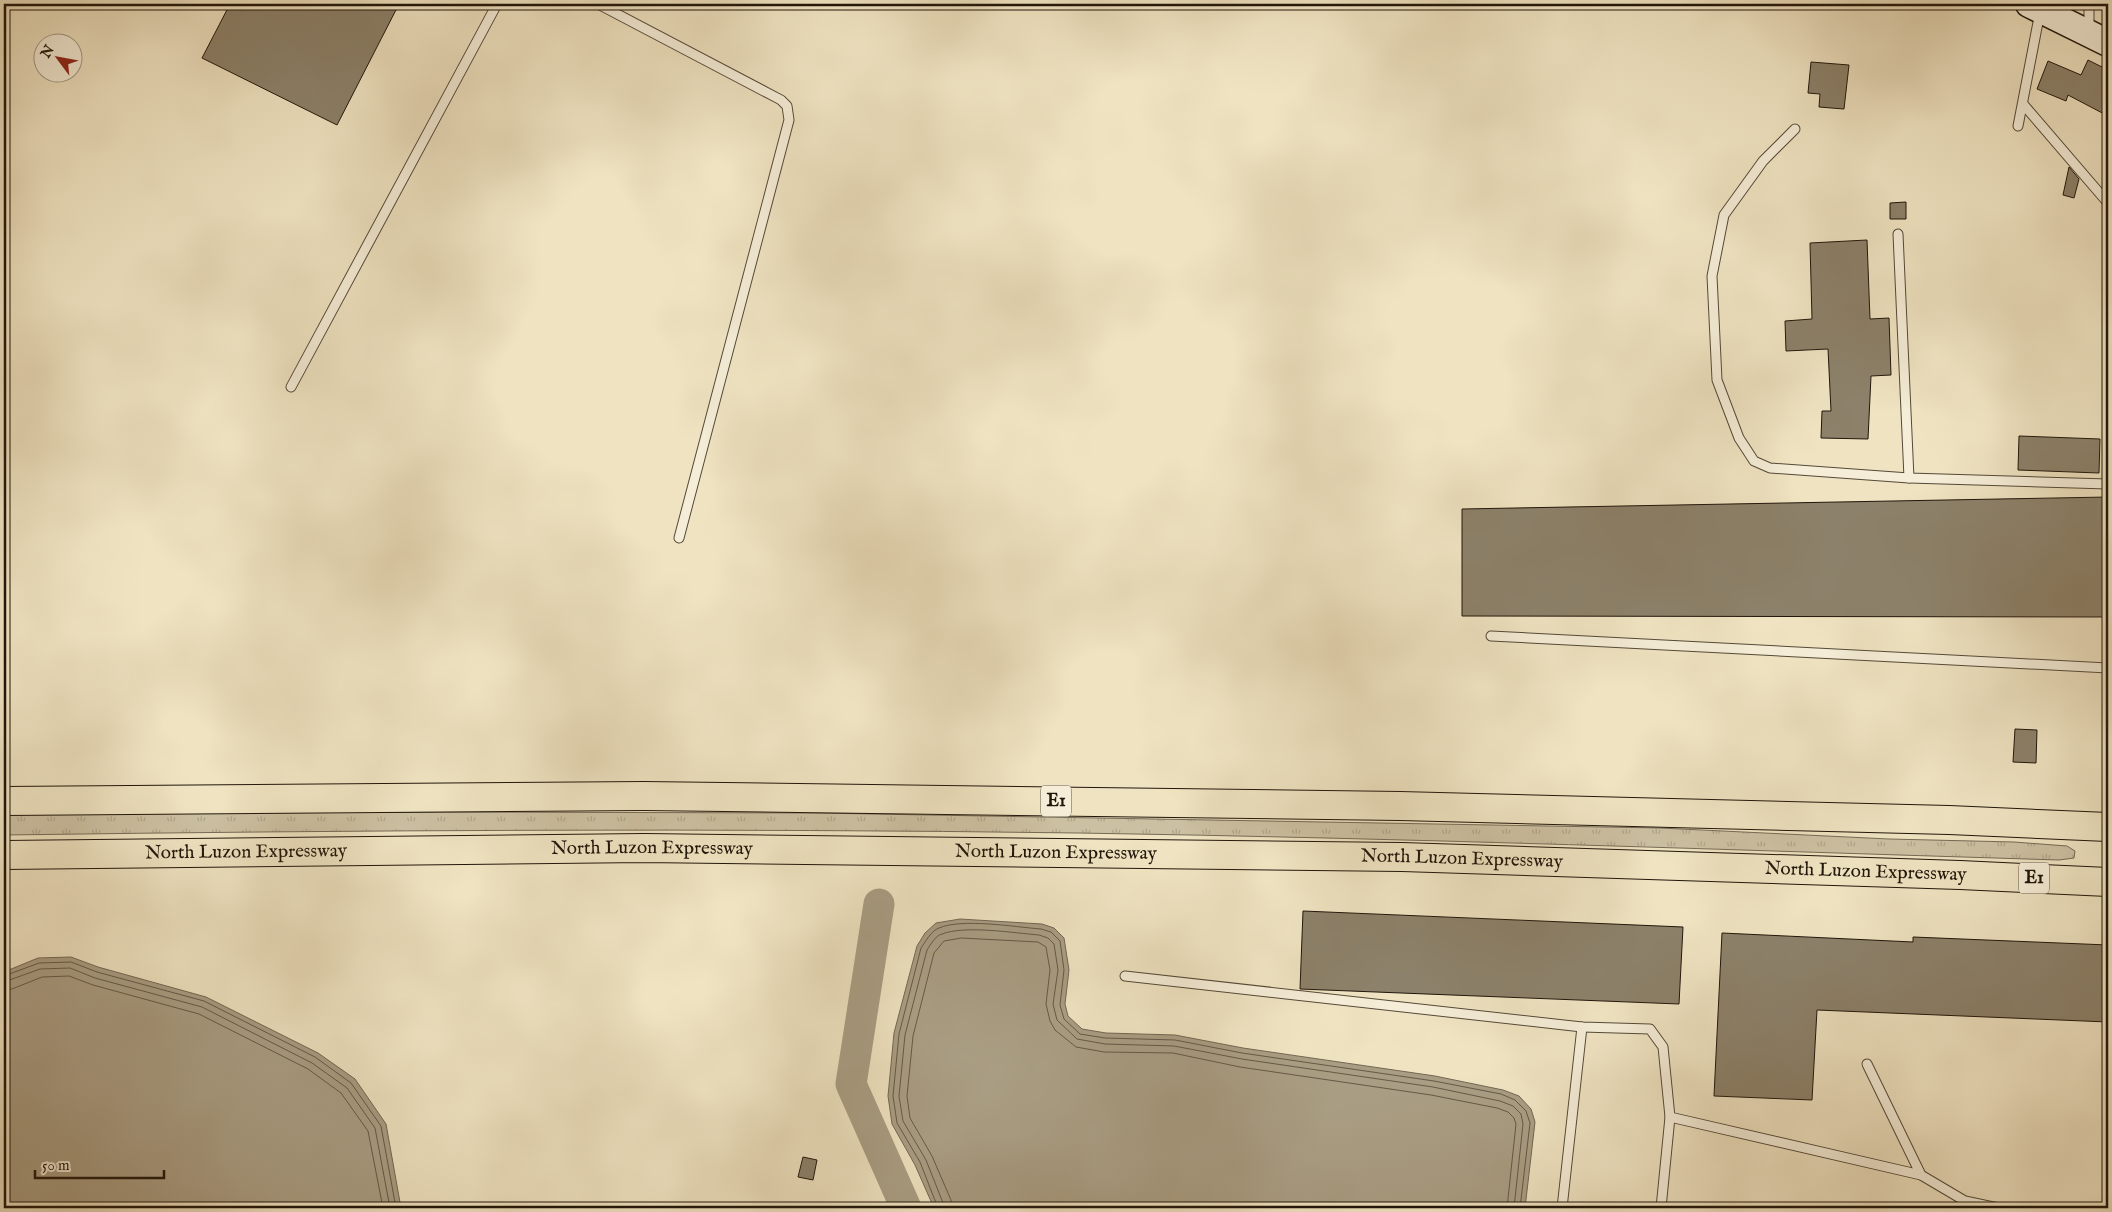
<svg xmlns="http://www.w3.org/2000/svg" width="2112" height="1212" viewBox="0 0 2112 1212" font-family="'IM FELL English',serif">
<defs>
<pattern id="grass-tufts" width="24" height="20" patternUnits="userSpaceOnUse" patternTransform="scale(1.25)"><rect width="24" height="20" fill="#ccc0a2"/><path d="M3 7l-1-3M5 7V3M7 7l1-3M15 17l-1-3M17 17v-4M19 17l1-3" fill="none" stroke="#afa48a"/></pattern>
</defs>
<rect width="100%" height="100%" fill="#efe3c1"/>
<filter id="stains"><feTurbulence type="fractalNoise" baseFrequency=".004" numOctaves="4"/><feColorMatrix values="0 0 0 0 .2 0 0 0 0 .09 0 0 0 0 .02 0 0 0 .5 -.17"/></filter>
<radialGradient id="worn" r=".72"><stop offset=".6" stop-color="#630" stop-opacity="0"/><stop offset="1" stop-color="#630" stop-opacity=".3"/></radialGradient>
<!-- grass -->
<path fill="url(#grass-tufts)" stroke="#766b56" d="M442,812L816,813L1660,828L1889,839L2014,842L2067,846L2075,851L2074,858L2059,860C1732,850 1405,838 1078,833C720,828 362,830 4,835V814Z"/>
<!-- water -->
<g fill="#a99d83" stroke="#726753">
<path d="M960,919L1042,924L1054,928L1064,938L1069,970L1065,1004L1068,1016L1082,1029L1106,1033L1175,1035L1243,1048L1435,1076L1503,1090L1519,1096L1531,1109L1535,1122L1525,1208H934L915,1165L892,1124L888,1096L894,1033L917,946L925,933L936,923Z"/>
<path d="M71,957L98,967L206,997L318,1053L355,1079L386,1124L401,1208H4V972L38,958Z"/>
</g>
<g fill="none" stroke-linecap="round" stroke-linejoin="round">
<!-- shore -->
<g stroke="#645a47" stroke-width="1">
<path d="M4,976L39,963L71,962L97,972L204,1001L315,1057L351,1083L381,1126L396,1208"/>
<path d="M4,982L40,969L70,968L95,978L202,1007L312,1063L347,1088L375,1128L390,1208"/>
<path d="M4,990L12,989L42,977L69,976L93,985L199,1014L308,1069L341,1093L368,1131L383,1208"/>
<path d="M938,1208L920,1162L897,1123L893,1096L899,1034L921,948C926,941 931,931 939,928C962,918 1015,927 1041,929L1051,932L1060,941L1064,970L1060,1005L1064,1019L1080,1034L1105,1038L1175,1040L1242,1053L1434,1081L1501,1094L1515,1100L1526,1111L1530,1123L1520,1208"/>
<path d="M945,1208L926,1160L903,1121L899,1096L905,1035L927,950C931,944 935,936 942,934C965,925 1014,933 1039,935L1048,938L1054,944L1058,970L1053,1004L1057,1020L1077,1039L1105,1044L1174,1046L1242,1059L1433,1087L1500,1101L1513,1106L1521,1114L1523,1124L1514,1208"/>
<path d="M952,1208L951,1200L932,1156L910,1118L907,1096L913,1036L934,953L944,941L961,938L1038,942L1046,947L1050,970L1046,1004L1050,1021L1055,1030L1076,1047L1104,1052L1173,1053L1240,1067L1431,1095L1497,1108L1508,1112L1514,1118L1516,1124L1507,1208"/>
</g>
<!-- river -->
<path stroke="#a99d83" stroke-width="31" d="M879,904L851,1084L906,1208"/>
</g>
<!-- building -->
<g fill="#8c816a" stroke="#20160b">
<path d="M230,4H399L337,125L202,58Z"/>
<path d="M2088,60L2108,70V116L2068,95L2066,101L2037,89L2048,61L2081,75Z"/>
<path d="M1811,62L1849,65L1844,109L1819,107L1820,94L1808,93Z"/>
<path d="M2069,167L2079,179L2074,198L2063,195Z"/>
<path d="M1906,202V219H1890V203Z"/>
<path d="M1867,240L1870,319L1889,318L1891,375L1871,376L1868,439L1821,438L1822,411H1831L1828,349L1786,351L1785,321L1812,319L1810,243Z"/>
<path d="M2019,436L2100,439L2099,473L2018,470Z"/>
<path d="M2108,497V617L1462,616V509Z"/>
<path d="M2015,729L2037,730L2036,763L2013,762Z"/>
<path d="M1303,911L1683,927L1679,1004L1300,989Z"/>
<path d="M1722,933L1913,942V937L2108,945V1022L1817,1010L1812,1100L1714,1096Z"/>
<path d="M803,1157L817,1160L813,1180L798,1177Z"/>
</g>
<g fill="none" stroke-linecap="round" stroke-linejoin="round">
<!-- lane casing -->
<g stroke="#544938" stroke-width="11">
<g id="lane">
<path d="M598,4L781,100L787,106L789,120L679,538"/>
<path d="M2089,31V4"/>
<path d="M2023,104L2108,203"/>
<path d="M2018,126L2040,12"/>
<path d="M1795,129L1763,161L1724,215L1712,276L1717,380L1739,438L1754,461L1770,468L1909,478L2108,484"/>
<path d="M1898,234L1909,478"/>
<path d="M291,387L497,4"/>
<path d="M1491,636L2108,668"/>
<path d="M1125,976L1582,1027L1650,1029L1663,1047L1670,1117L1921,1175L1965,1201L1998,1208"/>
<path d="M1867,1064L1921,1175"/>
<path d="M1562,1208L1582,1027"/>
<path d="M1661,1208L1670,1117"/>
</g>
</g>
<!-- secondary casing -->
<g stroke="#20160b" stroke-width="29">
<path id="secondary" d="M2029,4L2108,43"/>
</g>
<!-- highway casing -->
<g stroke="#20160b" stroke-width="30">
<g id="highway">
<path d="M4,801L644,796L1400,806L1949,820L2108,827"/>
<path id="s1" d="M4,855L644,848L1402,857L1960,875L2108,882"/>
</g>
</g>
<!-- lane -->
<use href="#lane" stroke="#f5edd7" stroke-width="9"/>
<!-- secondary -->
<use href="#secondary" stroke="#f5edd7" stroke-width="26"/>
<!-- highway -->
<use href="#highway" stroke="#efe3c1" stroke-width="28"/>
</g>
<g text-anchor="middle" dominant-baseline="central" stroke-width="5" stroke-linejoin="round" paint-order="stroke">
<!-- shield labels -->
<g fill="#f5edd7" stroke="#605648" stroke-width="1">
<rect x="1041" y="785.5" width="30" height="31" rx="4"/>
<rect x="2019" y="862.5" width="30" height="31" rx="4"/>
</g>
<g font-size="18" font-weight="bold" fill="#20160b">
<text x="1056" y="801">E1</text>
<text x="2034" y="878">E1</text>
</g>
<!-- street labels -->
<g font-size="19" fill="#20160b" stroke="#f5edd7">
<text stroke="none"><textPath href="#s1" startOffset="648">North Luzon Expressway</textPath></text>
<text stroke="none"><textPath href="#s1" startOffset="242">North Luzon Expressway</textPath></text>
<text stroke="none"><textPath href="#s1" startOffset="1052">North Luzon Expressway</textPath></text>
<text stroke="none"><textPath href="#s1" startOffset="1458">North Luzon Expressway</textPath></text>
<text stroke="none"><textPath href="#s1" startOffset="1862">North Luzon Expressway</textPath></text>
</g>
</g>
<!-- margin -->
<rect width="2112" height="1212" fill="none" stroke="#efe3c1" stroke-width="20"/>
<rect x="5" y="5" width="2102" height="1202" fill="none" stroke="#20160b" stroke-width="2.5"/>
<rect x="10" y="10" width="2092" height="1192" fill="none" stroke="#20160b"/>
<!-- north arrow -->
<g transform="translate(58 58) rotate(302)"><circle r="24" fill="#f5edd7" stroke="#a09785"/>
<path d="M0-4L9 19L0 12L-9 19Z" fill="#8f2418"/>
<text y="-8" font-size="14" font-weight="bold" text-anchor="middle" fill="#20160b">N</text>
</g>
<!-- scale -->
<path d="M35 1170v8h129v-8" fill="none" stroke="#20160b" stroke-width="2.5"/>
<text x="42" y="1170" font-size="15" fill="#20160b" stroke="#f5edd7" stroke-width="4" paint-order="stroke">50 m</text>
<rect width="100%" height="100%" filter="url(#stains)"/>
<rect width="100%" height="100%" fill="url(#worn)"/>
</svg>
